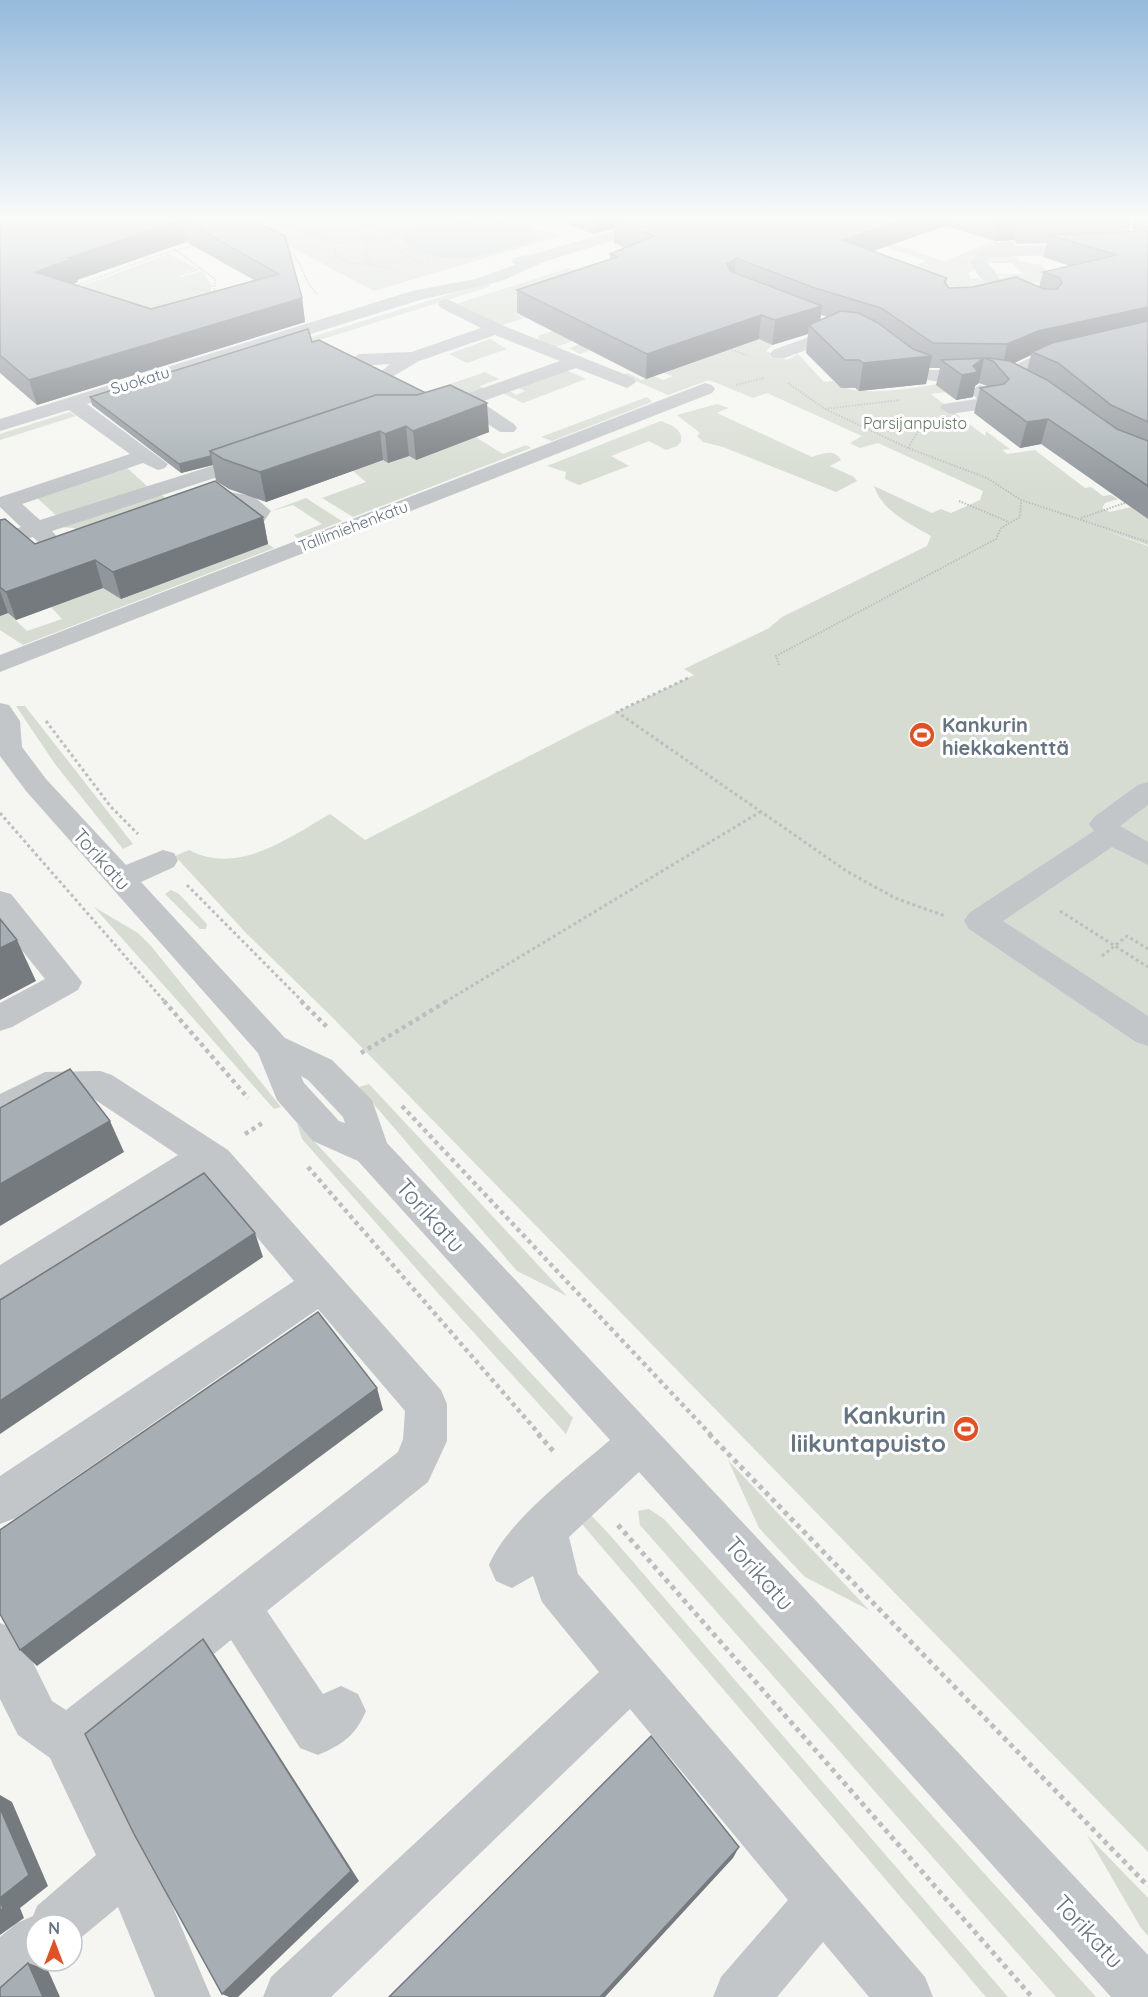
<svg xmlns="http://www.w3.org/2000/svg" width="1148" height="1997" viewBox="0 0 1148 1997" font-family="Quicksand,sans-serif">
<rect width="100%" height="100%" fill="#f5f5f1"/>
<!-- green -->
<g fill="#d6dcd2">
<path d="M233,216H505L560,236L374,291Z"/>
<path d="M994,241L1001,243L972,258L974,271L968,273L971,279L978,278L991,287L836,320L816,312L745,333L772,345L766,351L787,360L798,354L824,382L833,381C855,402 928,385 961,380L966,389L931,394L985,436L986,431L1010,449L1002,450L1007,454L1035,450L1085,488L1091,487L1103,496L1111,495L1118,499L1105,503L1102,508L1110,512L1131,507L1148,519V545L1100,529L1148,546V1852L332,1017L246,933L175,856L189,850C238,876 288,838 330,814L365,840L588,726L694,675L684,669L769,628L782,617L927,546L931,536C909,523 883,512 874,486L932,513L941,509L951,513L980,500L983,491L878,443L860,448L850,443L862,436L767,393L753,398L709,380L668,395L622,375L628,373L642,380L654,376L663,380L673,376L590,350L580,354L569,348L618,330L612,327L550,349L540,343L538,336L552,331L570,339L541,305L516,314L524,318L499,326L458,305L459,303L569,268L594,278L882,279L926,261L884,246L892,243L944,261Z"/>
<path d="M1011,252L1019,261L1042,265L1051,276L1073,285L1019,281L1016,286L998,279L1007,276H997L988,269L992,268L997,274H1023L1012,263H986L990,256Z"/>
<path d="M169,254L196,268L175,276L182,277L202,271L212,286L209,293L158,321L77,288Z"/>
<path d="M489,282L491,284L489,287L249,362L237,360Z"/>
<path d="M490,339L507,349L467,363L449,354Z"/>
<path d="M562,368L586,379L523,403L501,392L507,389L516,395L525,391L514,386Z"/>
<path d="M485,372L499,379L480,386L486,390L454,401L433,390Z"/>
<path d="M647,397L652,402L552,441L541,437Z"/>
<path d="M717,404L729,408L717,413L812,457C822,454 833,448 841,460L830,466L854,477L857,481L836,492L723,447L703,442L697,436L700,433L677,415Z"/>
<path d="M70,412L76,416L0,440V434Z"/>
<path d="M661,421C671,425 683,428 681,442L677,446L666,450L649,441L611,456L629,466L579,485L565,479L566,472L547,466Z"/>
<path d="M350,427L416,460L483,428L490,431L476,436L477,438L503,454L526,445L531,448L353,517L322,498L366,482L353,471L357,469Z"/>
<path d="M125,466L148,487L59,518L35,496Z"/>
<path d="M157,492L181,508L88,543L74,528L59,527Z"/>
<path d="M306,498L337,518L342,521L298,539L294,535L322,524L293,505L271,511Z"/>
<path d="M268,544L274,548L23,645L0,630V616L8,613L27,631L62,619L51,607L81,582L93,592L106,587L122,599Z"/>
<path d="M16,706H25L133,844L123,849L55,764Z"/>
<path d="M171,890L179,894L207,924L206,929H200L165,894Z"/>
<path d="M94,907L138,933L151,946L281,1107L274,1109Z"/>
<path d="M369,1084L567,1296L517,1271L359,1087Z"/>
<path d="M297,1123L573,1418L566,1434L436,1291L302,1139Z"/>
<path d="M728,1460L869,1610L805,1577L759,1528Z"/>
<path d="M649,1509L664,1519L1096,1997H1056L640,1525L638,1511Z"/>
<path d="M588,1512L609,1534L1008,1997H986L582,1524Z"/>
<path d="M1087,1835L1148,1898V1936L1141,1928Z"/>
</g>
<!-- water -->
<path fill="#b9c4c8" d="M467,216H494L535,232L536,239C499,250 464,267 427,254C418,250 409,248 403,240L410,231L470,219Z"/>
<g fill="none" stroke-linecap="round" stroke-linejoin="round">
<!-- path-far3 -->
<g stroke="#bcbec0" stroke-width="2" stroke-dasharray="1.5 1.5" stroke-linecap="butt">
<path d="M263,216C287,226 311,231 334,243L336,257L349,263L372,265"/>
<path d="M293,216L369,224L366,257L373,265L396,269"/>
<path d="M497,216L530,229"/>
<path d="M518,216L542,225"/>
<path d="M369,224L423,216"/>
<path d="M314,232L369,227"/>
<path d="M334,243L388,240"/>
<path d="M396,246L430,257L428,261"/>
<path d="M174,249L215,279L214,295"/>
<path d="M286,249C304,261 302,280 317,294"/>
<path d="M422,262L406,255L388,240L406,226L447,220L442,216"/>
<path d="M177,276L202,268"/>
<path d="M73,287L159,255L197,245"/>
<path d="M189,288L214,292"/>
<path d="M726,348L747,355"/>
<path d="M788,383L825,409L900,400"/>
<path d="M736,385L764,378"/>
<path d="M825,409L908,448L987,478L1021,500L1148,542"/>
<path d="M908,448L923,423"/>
<path d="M959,501L1009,522"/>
<path d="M1081,518L1125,503"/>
<path d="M779,665L776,656L996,539L1001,528L1020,517L1021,500"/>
</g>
<!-- path-far2 -->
<g stroke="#bcbec0" stroke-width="3" stroke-dasharray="3 3" stroke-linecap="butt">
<path d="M688,678L617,712L848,872L895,898L945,916"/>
<path d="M46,721L111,807L138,834"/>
<path d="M0,813L165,1002"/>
<path d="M187,885L303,1002"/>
<path d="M1060,911L1148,967"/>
<path d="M1102,956L1127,936L1148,949"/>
<path d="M445,1002L760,812"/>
</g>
<!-- path-far1 -->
<g stroke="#bcbec0" stroke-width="4.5" stroke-dasharray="4 4" stroke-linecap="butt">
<path d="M164,1001L248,1098"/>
<path d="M301,1001L329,1029"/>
<path d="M361,1053L447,1001"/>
<path d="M402,1106L711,1435"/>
<path d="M245,1134L264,1122"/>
<path d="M308,1167L540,1435"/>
</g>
<!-- path -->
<g stroke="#bcbec0" stroke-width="5" stroke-dasharray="4.5 4.5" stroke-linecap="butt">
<path d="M538,1434L556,1454"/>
<path d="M709,1434L1148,1886"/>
<path d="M618,1525L1032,1997"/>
</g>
<!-- minor -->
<g fill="#c2c6c9" fill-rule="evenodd">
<path d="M664,216H687L684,219L546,261L502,281L420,300L87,404L168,464L165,468L158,470L143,463L22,504L40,520L250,454H264L267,458L264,462L52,531L61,541L58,546H42L33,537L0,548V534L21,527L0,507V497L130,454L69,410L0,431V419L412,291L475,279L515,265L511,261L513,258L538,253Z"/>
<path d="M1008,240L1014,242L1015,246L1091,244L1099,249L1091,254L992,257L987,262L999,278L1039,296L1041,300L1033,305C1007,299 980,288 971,261L980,251Z"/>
<path d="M447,299L502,325L634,378L636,382L627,388L576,368L481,402L514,424L517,428L514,432H500L464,408L433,418L426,416L423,412L426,408L560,361L495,335L419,361L387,380L378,374L390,364L359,366L350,360L359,354L411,352L481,328L441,308L438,304L441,300Z"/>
<path d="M845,324L851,325L854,329L851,333L785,358H773L770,354L773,350Z"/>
<path d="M1148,331V341L1045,365L1005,383L996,377L998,373L1032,357Z"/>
<path d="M892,348L928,370H982L991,376C984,387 920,382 908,375C899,371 888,361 883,353Z"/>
<path d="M705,383L712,385L715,389L712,393L0,672V655Z"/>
<path d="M980,385C989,388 995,395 1001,403L998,407L950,414L940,408L943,404L977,399L970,391Z"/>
<path d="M223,491L253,496L271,511L261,526H245L242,521L248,513L238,506L215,502L212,497L215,492Z"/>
<path d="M0,703L9,705L20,721L22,747L46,779L126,865L163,850L174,853L178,860L174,867L141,882L285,1038L332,1060L372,1100L387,1143L1148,1955V1997H1111L639,1472L569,1537L578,1574L925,1977L933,1997H869L823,1942L777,1997H713L721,1977L788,1900L630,1709L331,1997H263L271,1977L599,1672L542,1602L533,1576L512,1588L496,1581L489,1565C507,1521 573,1472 610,1440L358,1161L313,1141L277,1100L258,1053L26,791L0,756ZM301,1076L308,1080L343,1117L345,1123L339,1121L304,1083Z"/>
<path d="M1148,782V805L1120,826L1148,842V865L1112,847L1003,921L1148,1016V1046L1136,1042L969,929L964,921L969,913L1094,831L1089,824L1094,817L1138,785Z"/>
<path d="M0,891L11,894L82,982L78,990L12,1027L0,1031V1003L45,979L0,923Z"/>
<path d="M100,1071L112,1075L228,1150L441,1390L447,1404V1441L428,1482L267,1611L323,1694L341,1686L358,1694L366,1711C356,1735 342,1745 318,1755L300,1748L231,1640L98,1748L144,1839L211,1997H155L118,1907L72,1945V1925H36V1961H55L20,1993L0,1997V1937L17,1923L33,1916L37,1906L96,1855L50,1758L18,1735L0,1699V1623L17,1630L52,1701L66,1710L398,1452L403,1439L405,1411L318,1309L16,1518L0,1524V1476L294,1281L205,1176L14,1298L0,1304V1265L178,1155L94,1099L50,1100L0,1125V1094L45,1072Z"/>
</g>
</g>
<!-- wall -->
<g fill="#90969b" fill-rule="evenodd">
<path d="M0,216H245L302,298L305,322L37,405L0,373ZM186,242L254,280L151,309L72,284L78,282L77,280Z"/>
<path d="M548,216H1120L1131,220L1128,232H1137L1132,229L1136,216H1148V519L1041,444L1020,448L974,413L980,388L987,386L979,383L975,386L973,397L956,400L936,385L940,368H929L926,384L859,391L855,388H841L806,353L808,334L772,345L759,339L646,379L517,313V290L610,260V254L626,248L614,243L615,228L593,234ZM945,226L995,241L1014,240L1017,244L1047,243L1043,257L1070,266L1043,272L1039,287L949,288L946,283L947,278L873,251ZM821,315L828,317L820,321ZM1031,355L1027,370L1014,363Z"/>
<path d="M312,342L489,432L416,460L409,456L388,463L383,460L266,502L229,489L216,481L213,465L181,473L92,405L90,397Z"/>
<path d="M263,517L268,544L121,599L103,588L16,620L8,613L0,616V520L35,544Z"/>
</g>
<!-- shaded-wall -->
<g fill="#757a7e">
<path d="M594,216H657L615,221V228L593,234Z"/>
<path d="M916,216H947L945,226L839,263L842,240Z"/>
<path d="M1019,218L1014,240L995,241L999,219Z"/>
<path d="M181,219L186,242L77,280L78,282L41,296L35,272L68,258Z"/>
<path d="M736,258L734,281L727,264Z"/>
<path d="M302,298L305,322L37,405L29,380Z"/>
<path d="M822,306L819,330L809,325L808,334L772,345L775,320Z"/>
<path d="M1148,307V330L1032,352L1031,355L1002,369L1007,344L1038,331Z"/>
<path d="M761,315L759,339L646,379L647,354Z"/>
<path d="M932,356L926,384L859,391L863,363Z"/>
<path d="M984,358L979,383L975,386L973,397L956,400L962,375Z"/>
<path d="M487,403L489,432L416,460L413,431Z"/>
<path d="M1048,419L1041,444L1020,448L1027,422Z"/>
<path d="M406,426L409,456L388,463L385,434Z"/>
<path d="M380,431L383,460L266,502L260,472Z"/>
<path d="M211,456L213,465L181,473L179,464Z"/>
<path d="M263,517L268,544L121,599L113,572Z"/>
<path d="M95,560L103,588L16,620L6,592Z"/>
<path d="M0,591L8,613L0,616Z"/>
<path d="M17,940L36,981L0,1000V948Z"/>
<path d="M110,1121L124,1152L0,1226V1184Z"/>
<path d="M255,1233L263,1257L0,1434V1401Z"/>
<path d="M377,1388L383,1410L37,1666L20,1650Z"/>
<path d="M203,1639L215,1656L359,1881L238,1997H229L222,1994Z"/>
<path d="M0,1795L12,1802L48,1886L20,1908L24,1918L0,1935Z"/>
<path d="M739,1847L733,1858L605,1997H600Z"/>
<path d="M28,1963L48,1970L60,1997H43Z"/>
</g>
<!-- building -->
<g fill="#a7afb4" stroke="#757a7e" stroke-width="1.5" fill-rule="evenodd">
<path d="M0,216H245L285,236L302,298L29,380L0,355ZM181,219L279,274L151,309L35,272L72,259L68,258Z"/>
<path d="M632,216H916L842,240L947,278L944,282L949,288L973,287L1016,277L1044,289H1057L1062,283L1059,277L1043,272L1117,255L1049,235L1148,231V307L1038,331L1007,344L933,343L881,308L815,288L736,258L727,264L730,271L822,306L775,320L761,315L647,354L517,290L617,257L610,254L654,236L615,221Z"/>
<path d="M987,216H1120L1131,220L1022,222L1019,218L999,219Z"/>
<path d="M841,311L859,313L878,323L913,349L932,356L863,363L859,360H845L809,325Z"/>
<path d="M1148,321V422L1111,405L1058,363L1032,352L1052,343Z"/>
<path d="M308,329L312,342L319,340L426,393L417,395H376L210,451L211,456L179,464L90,397Z"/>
<path d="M984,358L973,366L978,372L962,375L941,360L989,358L1010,361L1047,380L1117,429L1148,441V486L1048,419L1027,422L980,388L1004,384L1009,379L993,361Z"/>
<path d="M450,385L487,403L413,431L406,426L385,434L380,431L260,472L223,459L210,451L376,395H417Z"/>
<path d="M215,481L263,517L113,572L95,560L6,592L0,587V520L5,519L35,544Z"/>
<path d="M0,919L17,940L0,948Z"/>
<path d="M70,1069L110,1121L0,1184V1108Z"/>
<path d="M204,1173L255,1233L0,1401V1300Z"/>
<path d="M318,1312L377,1388L20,1650L0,1614V1530Z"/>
<path d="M203,1639L351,1871L222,1994L134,1834L85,1734Z"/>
<path d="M651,1736L739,1847L600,1997H389Z"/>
<path d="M0,1808L29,1875L0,1898Z"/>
<path d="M0,1901L3,1908L0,1911Z"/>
<path d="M28,1963L43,1997H0V1988Z"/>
</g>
<!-- sky -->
<linearGradient id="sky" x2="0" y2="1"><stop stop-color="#95badb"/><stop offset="0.44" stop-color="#fafaf9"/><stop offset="1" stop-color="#fafaf9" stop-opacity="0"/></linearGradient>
<rect width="1148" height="495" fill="url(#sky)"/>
<!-- icons -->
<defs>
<g id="stadium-disc" transform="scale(1.35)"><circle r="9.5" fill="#e25023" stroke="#fff"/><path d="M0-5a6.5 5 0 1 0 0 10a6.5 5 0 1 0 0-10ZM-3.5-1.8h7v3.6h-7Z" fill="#fff"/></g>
</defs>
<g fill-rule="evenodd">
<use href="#stadium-disc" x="922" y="735"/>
<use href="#stadium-disc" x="966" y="1429"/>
</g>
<g text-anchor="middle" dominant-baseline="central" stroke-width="6" stroke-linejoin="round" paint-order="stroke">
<!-- far-street labels -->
<g font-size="16" fill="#647482" stroke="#fff">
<text transform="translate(140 380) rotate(-17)">Suokatu</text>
<text transform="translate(353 526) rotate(-21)">Tallimiehenkatu</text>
</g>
<!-- far-park labels -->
<g font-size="16" fill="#677962" stroke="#fff">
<text x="915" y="423">Parsijanpuisto</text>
</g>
<!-- poi labels -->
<g font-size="20" font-weight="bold" fill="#647482" stroke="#fff" text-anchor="start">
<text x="942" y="724">Kankurin<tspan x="942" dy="23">hiekkakenttä</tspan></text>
</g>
<!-- street labels -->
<g font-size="20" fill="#647482" stroke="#fff">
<text transform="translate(102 859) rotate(48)">Torikatu</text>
</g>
<!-- near-street labels -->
<g font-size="24" fill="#647482" stroke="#fff">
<text transform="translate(431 1215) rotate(48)">Torikatu</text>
<text transform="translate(760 1573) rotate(48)">Torikatu</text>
<text transform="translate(1089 1931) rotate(47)">Torikatu</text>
</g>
<!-- near-poi labels -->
<g font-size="24" font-weight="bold" fill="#647482" stroke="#fff" text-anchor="end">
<text x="946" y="1415">Kankurin<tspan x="946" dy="28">liikuntapuisto</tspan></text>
</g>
</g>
<!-- north arrow -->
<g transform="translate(54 1943)"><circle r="28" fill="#ffffff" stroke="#c1c7cd" stroke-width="1.5"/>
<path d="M0-4.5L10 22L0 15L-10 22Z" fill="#e25023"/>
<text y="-9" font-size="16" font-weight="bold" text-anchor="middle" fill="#647482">N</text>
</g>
</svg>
